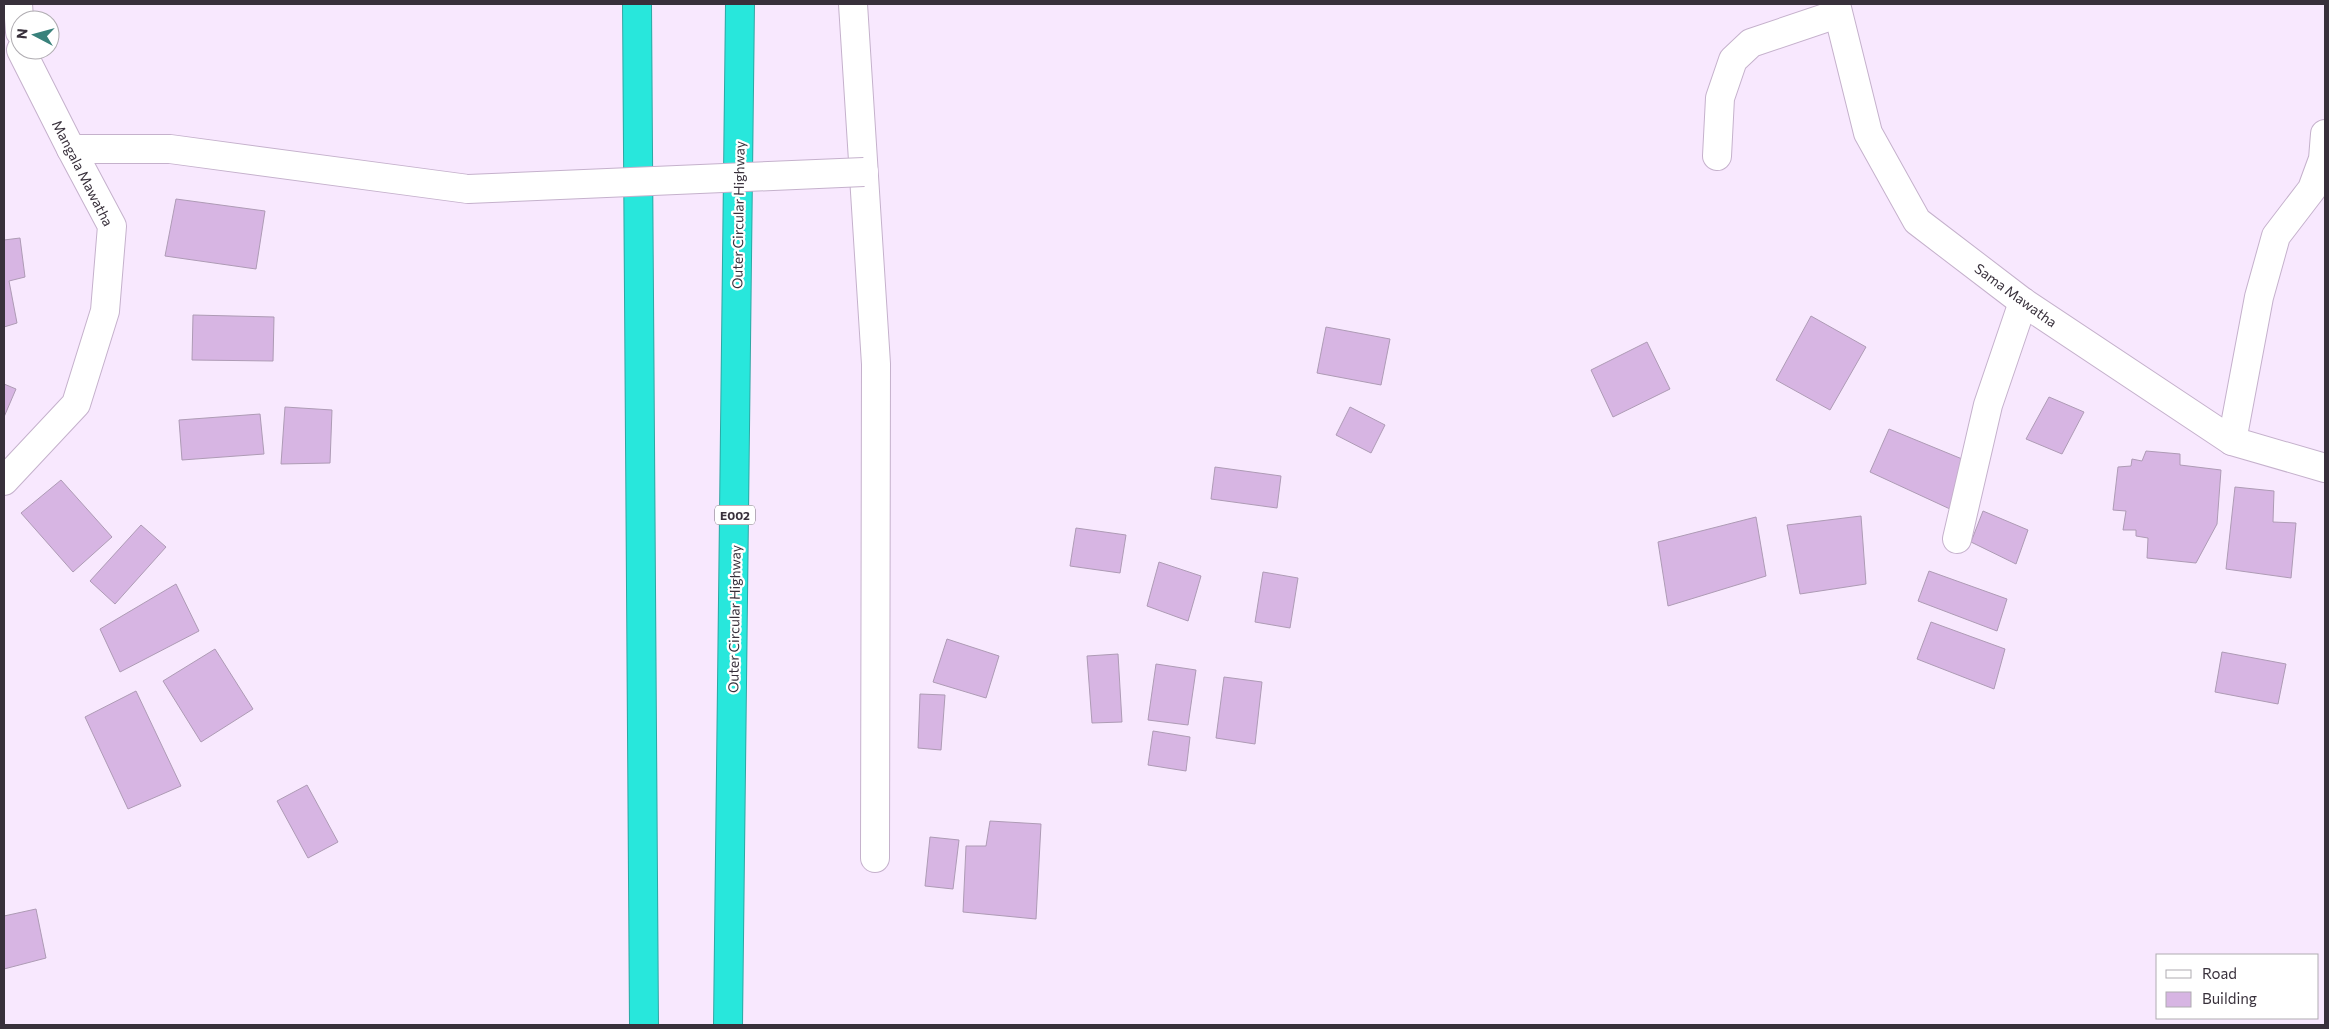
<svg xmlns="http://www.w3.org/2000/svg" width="2329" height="1029" viewBox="0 0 2329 1029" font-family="Commissioner,sans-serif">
<rect width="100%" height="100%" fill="#f8e8fe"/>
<!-- building -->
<g fill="#d7b5e3" stroke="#ae9bb5">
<path d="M176,199L265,211L256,269L165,256Z"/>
<path d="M20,238L25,277L9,281L17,323L4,327V240Z"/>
<path d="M193,315L274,317L273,361L192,360Z"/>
<path d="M1811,316L1866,347L1830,410L1776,380Z"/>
<path d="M1326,327L1390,339L1381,385L1317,373Z"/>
<path d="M1647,342L1670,389L1613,417L1591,370Z"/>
<path d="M4,384L16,389L4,417Z"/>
<path d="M2049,397L2084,412L2062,454L2026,439Z"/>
<path d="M285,407L332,410L330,463L281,464Z"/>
<path d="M1350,407L1385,425L1371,453L1336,435Z"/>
<path d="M260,414L264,454L182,460L179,420Z"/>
<path d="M1889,429L1967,461L1950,509L1870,472Z"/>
<path d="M2146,451L2180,454V465L2221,470L2217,524L2196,563L2147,558L2148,538L2136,536V530H2123L2126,511L2113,510L2118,467L2131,466L2132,459L2142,461Z"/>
<path d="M1215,467L1281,476L1277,508L1211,499Z"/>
<path d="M61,480L112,537L73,572L21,513Z"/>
<path d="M2235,487L2274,491L2273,522L2296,523L2291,578L2226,569Z"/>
<path d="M1983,511L2028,530L2016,564L1971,542Z"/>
<path d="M1861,516L1866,584L1800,594L1787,525Z"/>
<path d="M1756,517L1766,576L1668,606L1658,542Z"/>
<path d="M141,525L166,547L115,604L90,581Z"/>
<path d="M1076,528L1126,535L1120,573L1070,566Z"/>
<path d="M1159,562L1201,576L1188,621L1147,606Z"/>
<path d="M1929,571L2007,599L1997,631L1918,601Z"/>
<path d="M1263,572L1298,578L1290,628L1255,622Z"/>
<path d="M176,584L199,631L120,672L100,629Z"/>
<path d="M1931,622L2005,649L1994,689L1917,659Z"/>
<path d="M947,639L999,656L986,698L933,682Z"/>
<path d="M215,649L253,709L201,742L163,681Z"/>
<path d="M2222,652L2286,664L2278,704L2215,692Z"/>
<path d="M1118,654L1122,722L1092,723L1087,656Z"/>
<path d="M1156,664L1196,670L1188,725L1148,720Z"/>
<path d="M1224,677L1262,682L1255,744L1216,738Z"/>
<path d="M136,691L181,786L128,809L85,717Z"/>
<path d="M920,694L945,695L941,750L918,748Z"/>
<path d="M1153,731L1190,737L1186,771L1148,765Z"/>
<path d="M307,785L338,842L308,858L277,801Z"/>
<path d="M990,821L1041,824L1036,919L963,912L966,846H986Z"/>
<path d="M930,837L959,840L953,889L925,886Z"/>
<path d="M36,909L46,958L4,969V916Z"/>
</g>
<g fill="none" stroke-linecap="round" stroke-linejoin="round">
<!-- minor casing -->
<g stroke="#c5b1cc" stroke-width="30">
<g id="minor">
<path d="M18,4L20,32"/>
<path d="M853,4L876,364L875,858"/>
<path d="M1836,4L1868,133L1917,221L2023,302L2232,441L2325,468"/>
<path d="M71,149H170L468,189"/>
<path d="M1717,156L1720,98L1733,60L1751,43L1837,14"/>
<path d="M2232,441L2259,297L2276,236L2312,189L2323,159L2325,134"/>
<path d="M4,481L76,404L105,311L112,226L71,149L21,50"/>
<path d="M1957,539L1988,405L2023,302"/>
</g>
</g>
<!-- highway casing -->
<g stroke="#2ea7a4" stroke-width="30">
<g id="highway">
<path d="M637,4L644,1025"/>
<path d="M728,1025L740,4"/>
</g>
</g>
<!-- minor -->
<use href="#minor" stroke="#fff" stroke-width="28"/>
<!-- highway -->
<use href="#highway" stroke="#28e7dc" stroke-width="28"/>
<!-- minor-bridge casing -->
<g stroke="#c5b1cc" stroke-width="30" stroke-linecap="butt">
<path id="minor-bridge" d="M468,189L864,172"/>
</g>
<!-- minor-bridge -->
<use href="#minor-bridge" stroke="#fff" stroke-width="28"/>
</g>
<g text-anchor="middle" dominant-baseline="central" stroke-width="4.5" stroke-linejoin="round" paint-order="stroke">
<!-- shield labels -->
<rect fill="#fff" stroke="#746e76" stroke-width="1" x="715" y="505.5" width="40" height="19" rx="4"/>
<g font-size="12" font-weight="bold" fill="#38303b">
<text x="735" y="515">E002</text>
</g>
<!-- street labels -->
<g font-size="14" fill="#38303b" stroke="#fff">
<text transform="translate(83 173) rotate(63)">Mangala Mawatha</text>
<text transform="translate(738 215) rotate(-89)">Outer Circular Highway</text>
<text transform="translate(2016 295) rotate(36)">Sama Mawatha</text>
<text transform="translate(734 619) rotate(-89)">Outer Circular Highway</text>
</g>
</g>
<!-- border -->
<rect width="2329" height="1029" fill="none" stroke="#38303b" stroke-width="10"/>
<!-- legend -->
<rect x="2156" y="954" width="162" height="65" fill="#ffffff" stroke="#afacb1"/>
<rect x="2166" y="970" width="25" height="8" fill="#ffffff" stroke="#afacb1"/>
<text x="2202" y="979" font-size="15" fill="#38303b">Road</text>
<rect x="2166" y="992" width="25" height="15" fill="#d7b5e3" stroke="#afacb1"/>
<text x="2202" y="1004" font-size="15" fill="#38303b">Building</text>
<!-- north arrow -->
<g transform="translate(35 35) rotate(276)"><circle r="24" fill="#ffffff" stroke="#afacb1"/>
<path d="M0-4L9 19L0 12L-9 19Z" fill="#39817b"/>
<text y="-8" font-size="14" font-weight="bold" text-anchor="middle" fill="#38303b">N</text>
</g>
</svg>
